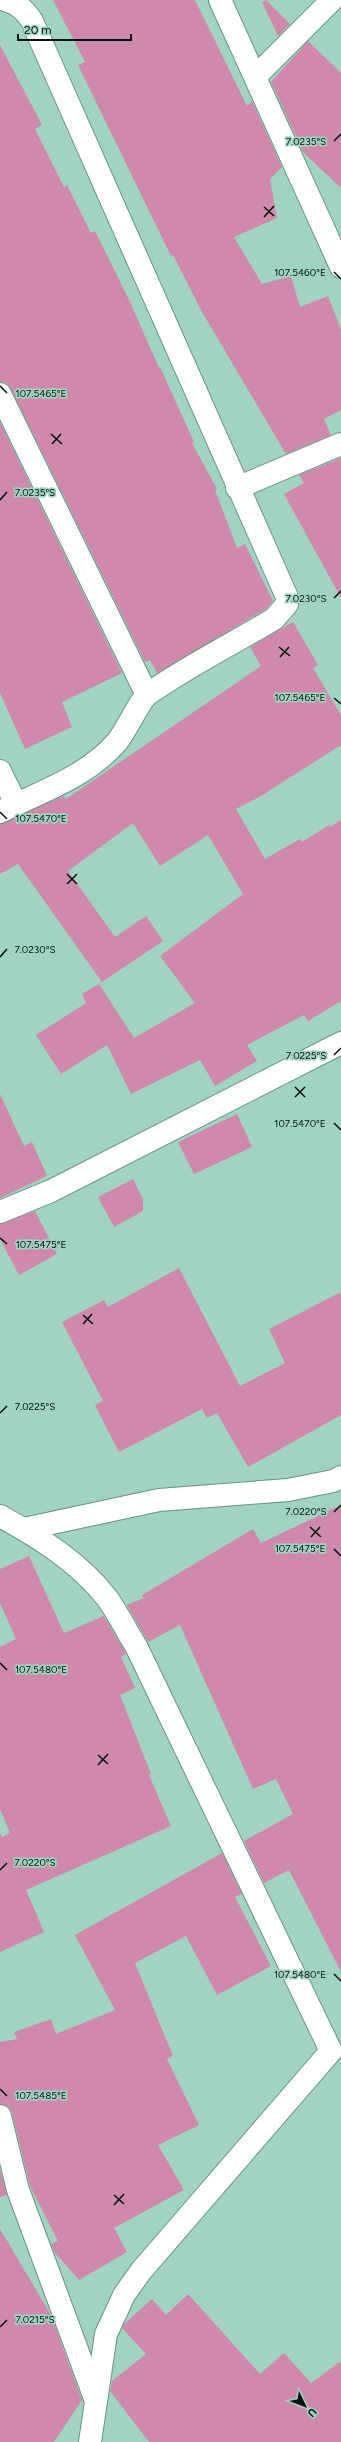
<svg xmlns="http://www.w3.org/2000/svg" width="341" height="2442" viewBox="0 0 341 2442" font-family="Figtree,sans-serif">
<rect width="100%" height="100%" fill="#a2d3c1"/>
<!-- building -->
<g fill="#cf89ab">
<path d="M53,0H195L247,106L252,101L282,167L270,179L277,218L234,237L262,284L291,276L300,307L328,296L341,330V410L324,419L331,435L286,454L202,312L173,255L171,256L78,65L85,62Z"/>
<path d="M266,0L290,24L278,36L262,2Z"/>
<path d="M308,41L341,73V188L303,152L271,82Z"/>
<path d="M0,45L42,125L35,129L64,187L67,185L91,233L95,231L131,304L159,368L160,367L194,442L192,443L217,489L215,490L237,548L245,544L273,601L266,609L157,673L150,660L145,662L11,389L7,383L0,382Z"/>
<path d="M0,422L122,673L62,702L72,727L25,749L0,693Z"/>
<path d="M341,458V598L284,494L304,483L299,475Z"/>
<path d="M293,622L318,665L313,668L341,715V745L267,792V793L236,809L265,859L300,839L302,842L329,825L330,827L341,820V1001L308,1021L304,1015L247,1045L257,1061L215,1086L200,1060L131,1094L107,1045L61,1074L36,1035L86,1003L82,994L99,984L134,1038L195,1003L160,956L243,894L208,835L160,866L133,823L68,871L115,937L146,916L163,941L102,982L18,864L0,874V824L64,796L66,799L261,666L250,647Z"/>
<path d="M0,1094L24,1146L32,1142L47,1176L0,1198Z"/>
<path d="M237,1114L252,1147L194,1174L178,1142Z"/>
<path d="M133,1179L143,1199V1211L114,1227L98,1197Z"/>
<path d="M35,1211L57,1254L19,1275L0,1239V1224Z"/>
<path d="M179,1268L240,1386L285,1363L269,1329L341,1292V1415L248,1467L217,1413L207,1418L202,1409L119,1452L95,1405L103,1401L62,1322L104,1300L108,1307Z"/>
<path d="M341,1505V1972L289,1870L264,1883L244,1841L293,1814L276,1779L253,1789L180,1625L148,1642L127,1605L144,1598L142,1595L253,1529L261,1543Z"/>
<path d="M29,1556L64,1633L104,1616L125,1652L126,1654L121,1657L135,1688L120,1695L151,1774L149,1775L171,1826L26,1890L44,1932L0,1952V1833L2,1837L10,1833L0,1809V1647L16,1639L0,1603V1569Z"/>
<path d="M222,1853L242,1894L235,1897L271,1966L217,1995L186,1936L135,1963L173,2056L167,2059L199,2125L158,2145L184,2190L114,2228L127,2252L79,2280L55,2253L51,2244L58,2241L30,2186L12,2113L9,2107L0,2104V2042L17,2039L14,2032L51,2019L56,2034L115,2010L75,1935Z"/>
<path d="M0,2169L7,2195L0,2197Z"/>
<path d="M0,2229L51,2315L82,2400L54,2442H0Z"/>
<path d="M188,2294L260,2374L284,2353L311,2383L341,2361V2442H149L110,2391L112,2381L146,2354L122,2328L124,2324L152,2299L166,2315Z"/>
</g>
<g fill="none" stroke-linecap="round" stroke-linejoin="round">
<!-- minor casing -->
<g stroke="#649483" stroke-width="24">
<g id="minor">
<path d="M220,0L341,267"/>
<path d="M256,76L332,0"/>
<path d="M0,394L147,695"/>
<path d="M237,488L341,444"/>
<path d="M0,771L16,804"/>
<path d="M0,812C42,791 85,778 117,742C126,731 140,700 148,694C186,667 234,643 274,619L287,604V597L32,21C24,9 18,4 5,0"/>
<path d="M0,1212L51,1191L341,1043"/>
<path d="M24,1529L159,1500L288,1490L333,1481L341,1477"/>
<path d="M0,2116L18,2190L96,2401"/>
</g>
</g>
<!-- tertiary casing -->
<g stroke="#649483" stroke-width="24">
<path id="tertiary" d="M0,1516C40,1538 79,1562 107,1598C118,1613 126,1630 136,1646L331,2051L141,2271L124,2295L106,2334L90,2442"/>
</g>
<!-- minor -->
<use href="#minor" stroke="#fff" stroke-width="22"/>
<!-- tertiary -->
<use href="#tertiary" stroke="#fff" stroke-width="22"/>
</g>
<!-- ticks -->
<path fill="none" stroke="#03140e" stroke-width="1.5" d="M334,141L341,134M264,207L274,216M264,217L274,206M334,272L341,279M0,386L7,393M51,434L62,444M52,444L61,434M0,500L7,492M334,598L341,591M279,647L290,656M280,657L289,647M334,698L341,704M0,812L7,819M67,874L77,884M67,884L77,874M0,957L7,949M334,1055L341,1048M295,1087L305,1097M295,1097L305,1087M334,1123L341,1130M0,1238L7,1244M83,1315L93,1324M83,1324L92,1314M0,1413L7,1406M334,1512L341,1505M310,1527L321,1537M311,1537L320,1527M334,1549L341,1556M0,1663L7,1670M98,1755L108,1764M98,1765L108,1754M0,1870L7,1863M334,1974L341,1981M0,2089L7,2096M114,2195L124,2204M114,2205L124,2194M0,2327L7,2320"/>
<g font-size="10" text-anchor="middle" fill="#03140e" stroke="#a2d3c1" stroke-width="3.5" stroke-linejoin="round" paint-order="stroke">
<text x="306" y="145">7.0235°S</text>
<text x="300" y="276">107.5460°E</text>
<text x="41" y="397">107.5465°E</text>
<text x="35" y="496">7.0235°S</text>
<text x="306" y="602">7.0230°S</text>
<text x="300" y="701">107.5465°E</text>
<text x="41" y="822">107.5470°E</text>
<text x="35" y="953">7.0230°S</text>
<text x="306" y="1059">7.0225°S</text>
<text x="300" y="1127">107.5470°E</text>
<text x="41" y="1248">107.5475°E</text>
<text x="35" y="1410">7.0225°S</text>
<text x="306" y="1515">7.0220°S</text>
<text x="300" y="1552">107.5475°E</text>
<text x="41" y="1673">107.5480°E</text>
<text x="35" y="1866">7.0220°S</text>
<text x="300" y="1978">107.5480°E</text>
<text x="41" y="2099">107.5485°E</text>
<text x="35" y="2323">7.0215°S</text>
</g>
<!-- north arrow -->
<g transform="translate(305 2406) rotate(133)" stroke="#a2d3c1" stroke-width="3" paint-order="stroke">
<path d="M0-3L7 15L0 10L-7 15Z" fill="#03140e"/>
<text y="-6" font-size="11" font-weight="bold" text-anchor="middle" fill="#03140e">U</text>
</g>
<!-- scale -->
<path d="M18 34v6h113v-6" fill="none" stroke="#03140e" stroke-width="2"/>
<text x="24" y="34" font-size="12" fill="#03140e" stroke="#a2d3c1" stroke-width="3" paint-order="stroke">20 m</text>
</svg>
